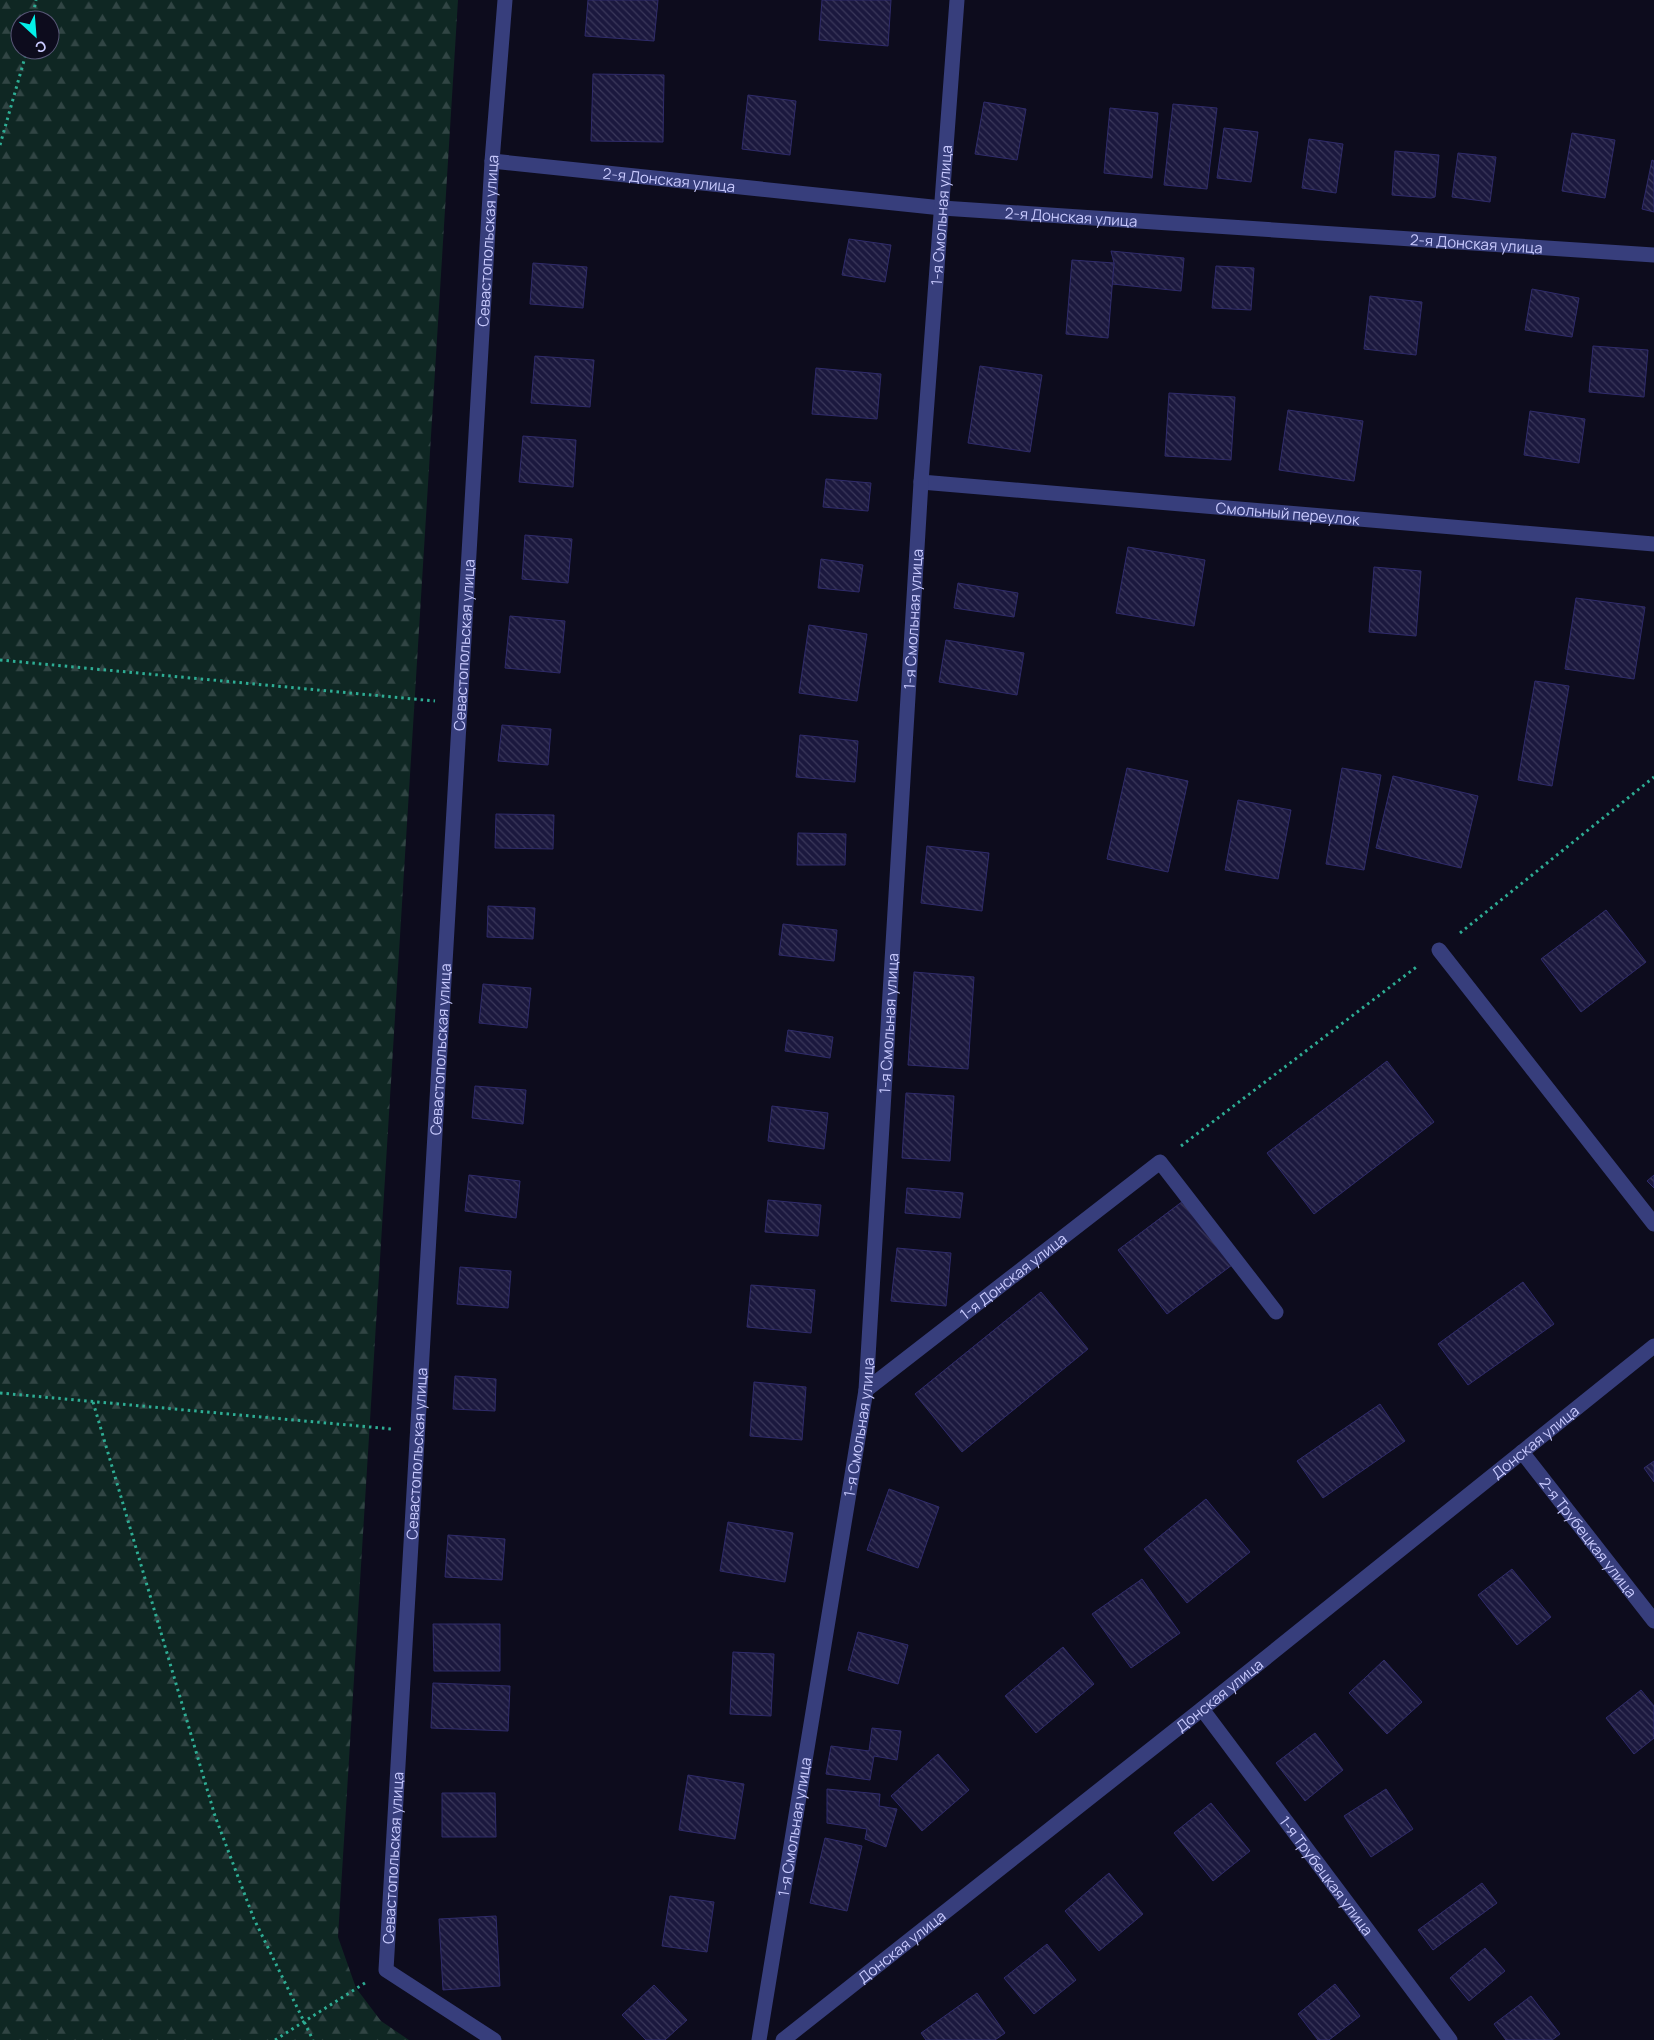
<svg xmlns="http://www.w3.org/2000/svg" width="1654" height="2040" viewBox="0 0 1654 2040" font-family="Manrope,sans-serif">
<defs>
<pattern id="forest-firs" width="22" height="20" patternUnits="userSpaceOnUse" patternTransform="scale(1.25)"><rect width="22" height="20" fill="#0f2723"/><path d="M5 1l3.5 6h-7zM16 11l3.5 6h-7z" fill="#314544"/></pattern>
<pattern id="building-back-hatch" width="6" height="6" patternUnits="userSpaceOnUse" patternTransform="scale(1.25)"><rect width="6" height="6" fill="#1b183e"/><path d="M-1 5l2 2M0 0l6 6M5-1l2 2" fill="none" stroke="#3b385b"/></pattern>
</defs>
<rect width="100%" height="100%" fill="#0d0c1d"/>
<!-- forest -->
<path fill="url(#forest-firs)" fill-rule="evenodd" d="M0,0H458L338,1937L356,1988L381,2021L409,2040H0ZM20,20H50V50H20Z"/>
<!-- building -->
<g fill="url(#building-back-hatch)" stroke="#2f2b6a">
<path d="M588,0H658L654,41L585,36Z"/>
<path d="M822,0H891L888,46L819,40Z"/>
<path d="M593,74L664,75L663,142L591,141Z"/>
<path d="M748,95L796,101L790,155L742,149Z"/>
<path d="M984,102L1026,109L1017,160L975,154Z"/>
<path d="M1173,104L1217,108L1207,189L1164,185Z"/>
<path d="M1110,108L1158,113L1152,178L1104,173Z"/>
<path d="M1224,128L1258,132L1251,182L1217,178Z"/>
<path d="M1572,133L1615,140L1605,198L1562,191Z"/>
<path d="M1309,139L1343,144L1336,193L1302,188Z"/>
<path d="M1395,151L1439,155L1435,197L1431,198L1392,195Z"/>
<path d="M1458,153L1496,157L1490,202L1452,197Z"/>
<path d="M1652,160L1654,161V212L1642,209Z"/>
<path d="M849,239L891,245L885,282L842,275Z"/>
<path d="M1111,251L1184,258L1181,291L1112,284L1114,263Z"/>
<path d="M1072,260L1114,263L1108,338L1066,334Z"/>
<path d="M533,263L587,267L583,308L530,304Z"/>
<path d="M1216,266L1254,268L1251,310L1212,308Z"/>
<path d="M1532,289L1579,298L1572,337L1525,330Z"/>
<path d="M1370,296L1422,302L1416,355L1364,349Z"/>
<path d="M1593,346L1648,350L1644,397L1589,392Z"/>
<path d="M535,356L594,360L590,407L531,403Z"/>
<path d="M980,366L1042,375L1030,452L968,443Z"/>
<path d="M816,368L881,374L877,419L812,414Z"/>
<path d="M1169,393L1235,397L1231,460L1165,456Z"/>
<path d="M1288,410L1363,421L1354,481L1279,470Z"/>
<path d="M1530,411L1585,419L1579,463L1524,455Z"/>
<path d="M523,436L576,440L573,487L519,482Z"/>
<path d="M826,479L871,483L868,511L823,507Z"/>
<path d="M525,535L572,539L568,583L522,579Z"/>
<path d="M1128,547L1205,560L1194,626L1116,613Z"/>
<path d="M821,559L863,565L859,592L818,588Z"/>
<path d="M1374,567L1421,571L1416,636L1369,632Z"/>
<path d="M958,583L1018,593L1014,617L954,608Z"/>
<path d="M1576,598L1645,607L1634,679L1565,669Z"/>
<path d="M510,616L565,621L560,673L505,668Z"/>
<path d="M809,625L867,634L857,701L799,693Z"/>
<path d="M946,640L1024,653L1017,695L939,682Z"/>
<path d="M1535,681L1569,686L1552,786L1518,780Z"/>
<path d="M502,725L551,729L548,765L498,761Z"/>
<path d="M800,735L858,741L855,782L796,777Z"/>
<path d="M1127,768L1188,781L1168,872L1107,859Z"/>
<path d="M1342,768L1381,775L1364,870L1326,864Z"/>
<path d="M1393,776L1478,796L1461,868L1376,848Z"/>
<path d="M1238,800L1291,810L1278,879L1225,870Z"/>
<path d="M496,814L554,815L553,849L495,848Z"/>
<path d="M798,833L846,834L845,865H797Z"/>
<path d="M927,846L989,853L982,911L921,903Z"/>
<path d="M488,906L535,908L533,939L487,937Z"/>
<path d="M1606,910L1646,962L1581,1012L1541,959Z"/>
<path d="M783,924L837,930L834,961L779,955Z"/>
<path d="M914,972L974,977L968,1069L908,1065Z"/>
<path d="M483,984L531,988L527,1028L479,1023Z"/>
<path d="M788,1030L833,1037L830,1058L785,1051Z"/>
<path d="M1387,1061L1434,1122L1314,1214L1267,1153Z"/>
<path d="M475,1086L526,1090L523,1124L472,1118Z"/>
<path d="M906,1093L954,1096L950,1161L902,1158Z"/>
<path d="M772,1106L828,1113L824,1149L768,1141Z"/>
<path d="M469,1175L520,1181L516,1218L465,1211Z"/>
<path d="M1654,1175V1188L1647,1181Z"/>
<path d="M907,1188L963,1193L960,1218L905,1213Z"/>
<path d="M768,1200L821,1205L818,1236L765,1232Z"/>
<path d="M1183,1201L1232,1265L1167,1314L1118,1250Z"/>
<path d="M897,1248L951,1253L946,1306L891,1301Z"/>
<path d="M460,1267L511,1271L508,1308L457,1304Z"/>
<path d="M1523,1282L1554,1324L1468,1385L1438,1344Z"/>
<path d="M751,1285L815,1290L811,1333L747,1327Z"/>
<path d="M1041,1292L1088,1349L962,1452L915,1394Z"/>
<path d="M455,1376L496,1379L495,1411L453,1409Z"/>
<path d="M754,1382L806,1387L802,1440L750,1436Z"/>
<path d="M1380,1404L1405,1441L1323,1498L1297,1461Z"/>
<path d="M1654,1461V1482L1644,1468Z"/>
<path d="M889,1489L939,1507L918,1568L867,1550Z"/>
<path d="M1206,1499L1250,1552L1187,1603L1144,1549Z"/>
<path d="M728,1522L793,1533L785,1582L720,1571Z"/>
<path d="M448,1535L505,1539L502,1580L445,1577Z"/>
<path d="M1512,1569L1551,1617L1517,1645L1478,1595Z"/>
<path d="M1142,1579L1180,1633L1131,1668L1092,1614Z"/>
<path d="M433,1624H500V1671H434Z"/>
<path d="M858,1632L908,1645L898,1684L848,1670Z"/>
<path d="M1063,1647L1094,1684L1036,1733L1005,1696Z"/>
<path d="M733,1652L774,1654L771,1716L730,1714Z"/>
<path d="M1384,1660L1422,1702L1387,1734L1349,1693Z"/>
<path d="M433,1683L510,1686L508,1731L431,1728Z"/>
<path d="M1641,1690L1654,1706V1738L1634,1754L1606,1718Z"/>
<path d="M872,1728L901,1731L897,1760L874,1756L870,1780L826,1774L831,1746L869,1751Z"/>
<path d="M1315,1733L1343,1770L1305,1801L1276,1763Z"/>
<path d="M938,1754L969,1790L922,1831L891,1796Z"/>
<path d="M688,1775L744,1784L735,1839L679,1830Z"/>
<path d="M827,1789L880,1794L879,1806L897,1809L886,1847L865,1839L867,1829L827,1823Z"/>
<path d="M1386,1789L1413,1829L1371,1857L1344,1816Z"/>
<path d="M442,1793H495L496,1837H442Z"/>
<path d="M1211,1803L1250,1851L1213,1881L1174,1833Z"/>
<path d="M825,1838L862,1846L847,1911L810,1903Z"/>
<path d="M1109,1873L1143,1914L1099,1951L1065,1911Z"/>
<path d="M1482,1883L1497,1903L1433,1950L1418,1930Z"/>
<path d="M670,1896L714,1902L707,1952L662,1946Z"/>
<path d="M496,1916L500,1986L443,1990L439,1919Z"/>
<path d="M1047,1944L1076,1980L1034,2014L1004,1978Z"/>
<path d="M1485,1948L1505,1971L1469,2001L1450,1978Z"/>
<path d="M1335,1984L1360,2016L1329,2040H1318L1298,2014Z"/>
<path d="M654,1985L687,2020L665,2040H646L622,2015Z"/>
<path d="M977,1993L1005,2033L995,2040H926L921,2033Z"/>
<path d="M1531,1996L1560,2034L1552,2040H1506L1494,2024Z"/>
</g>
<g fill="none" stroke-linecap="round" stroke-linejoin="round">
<!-- path -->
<g stroke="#2ead94" stroke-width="3" stroke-dasharray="2.5 4" stroke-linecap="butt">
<path d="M32,20L36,0"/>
<path d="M0,145L27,50"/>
<path d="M0,660L435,701"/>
<path d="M1460,933L1654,777"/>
<path d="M1181,1146L1419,965"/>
<path d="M0,1393L392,1429"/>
<path d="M93,1402L215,1816L254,1919L313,2040"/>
<path d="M275,2040L365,1983"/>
</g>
<!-- minor -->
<g stroke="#373e7c" stroke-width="15">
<path id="s1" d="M492,161L942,208L1654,255"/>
<path id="s2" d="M921,482L1654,544"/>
<path d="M1439,950L1654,1224"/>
<path id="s3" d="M866,1390L1160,1162L1276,1312"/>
<path id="s4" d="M1522,1452L1654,1621"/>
<path id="s5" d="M1202,1709L1450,2040"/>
<path id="s6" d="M494,2040L386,1970L492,161L505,0"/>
<path id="s7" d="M759,2040L866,1390L921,482L957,0"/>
<path id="s8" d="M783,2040L1202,1709L1654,1346"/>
</g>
</g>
<g text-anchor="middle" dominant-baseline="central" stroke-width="4" stroke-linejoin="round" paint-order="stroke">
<!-- street labels -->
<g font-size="15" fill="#c9cafe" stroke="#0d0c1d">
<text stroke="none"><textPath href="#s1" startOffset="178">2-я Донская улица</textPath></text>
<text stroke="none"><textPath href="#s7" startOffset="1836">1-я Смольная улица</textPath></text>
<text stroke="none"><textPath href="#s1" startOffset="582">2-я Донская улица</textPath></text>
<text stroke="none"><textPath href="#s6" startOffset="1861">Севастопольская улица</textPath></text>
<text stroke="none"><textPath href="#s1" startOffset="988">2-я Донская улица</textPath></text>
<text stroke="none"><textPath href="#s2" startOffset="368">Смольный переулок</textPath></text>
<text stroke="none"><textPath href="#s7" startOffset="1431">1-я Смольная улица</textPath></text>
<text stroke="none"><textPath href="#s6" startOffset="1456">Севастопольская улица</textPath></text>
<text stroke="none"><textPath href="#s7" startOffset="1026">1-я Смольная улица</textPath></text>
<text stroke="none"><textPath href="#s6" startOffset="1051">Севастопольская улица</textPath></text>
<text stroke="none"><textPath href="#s3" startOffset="186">1-я Донская улица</textPath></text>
<text stroke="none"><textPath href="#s7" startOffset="621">1-я Смольная улица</textPath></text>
<text stroke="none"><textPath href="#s8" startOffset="961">Донская улица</textPath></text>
<text stroke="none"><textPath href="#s6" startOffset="646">Севастопольская улица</textPath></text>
<text stroke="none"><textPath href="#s4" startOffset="108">2-я Трубецкая улица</textPath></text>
<text stroke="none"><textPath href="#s8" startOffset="556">Донская улица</textPath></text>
<text stroke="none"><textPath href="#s7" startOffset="216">1-я Смольная улица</textPath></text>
<text stroke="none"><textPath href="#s6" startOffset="241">Севастопольская улица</textPath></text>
<text stroke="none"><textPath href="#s5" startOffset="208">1-я Трубецкая улица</textPath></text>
<text stroke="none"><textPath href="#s8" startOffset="151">Донская улица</textPath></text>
</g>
</g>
<!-- north arrow -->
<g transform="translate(35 35) rotate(154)"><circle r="24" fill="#0d0c1d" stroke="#585877"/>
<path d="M0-4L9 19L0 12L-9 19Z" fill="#03f0e8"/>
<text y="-8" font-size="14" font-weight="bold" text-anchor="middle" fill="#c9cafe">С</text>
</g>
</svg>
